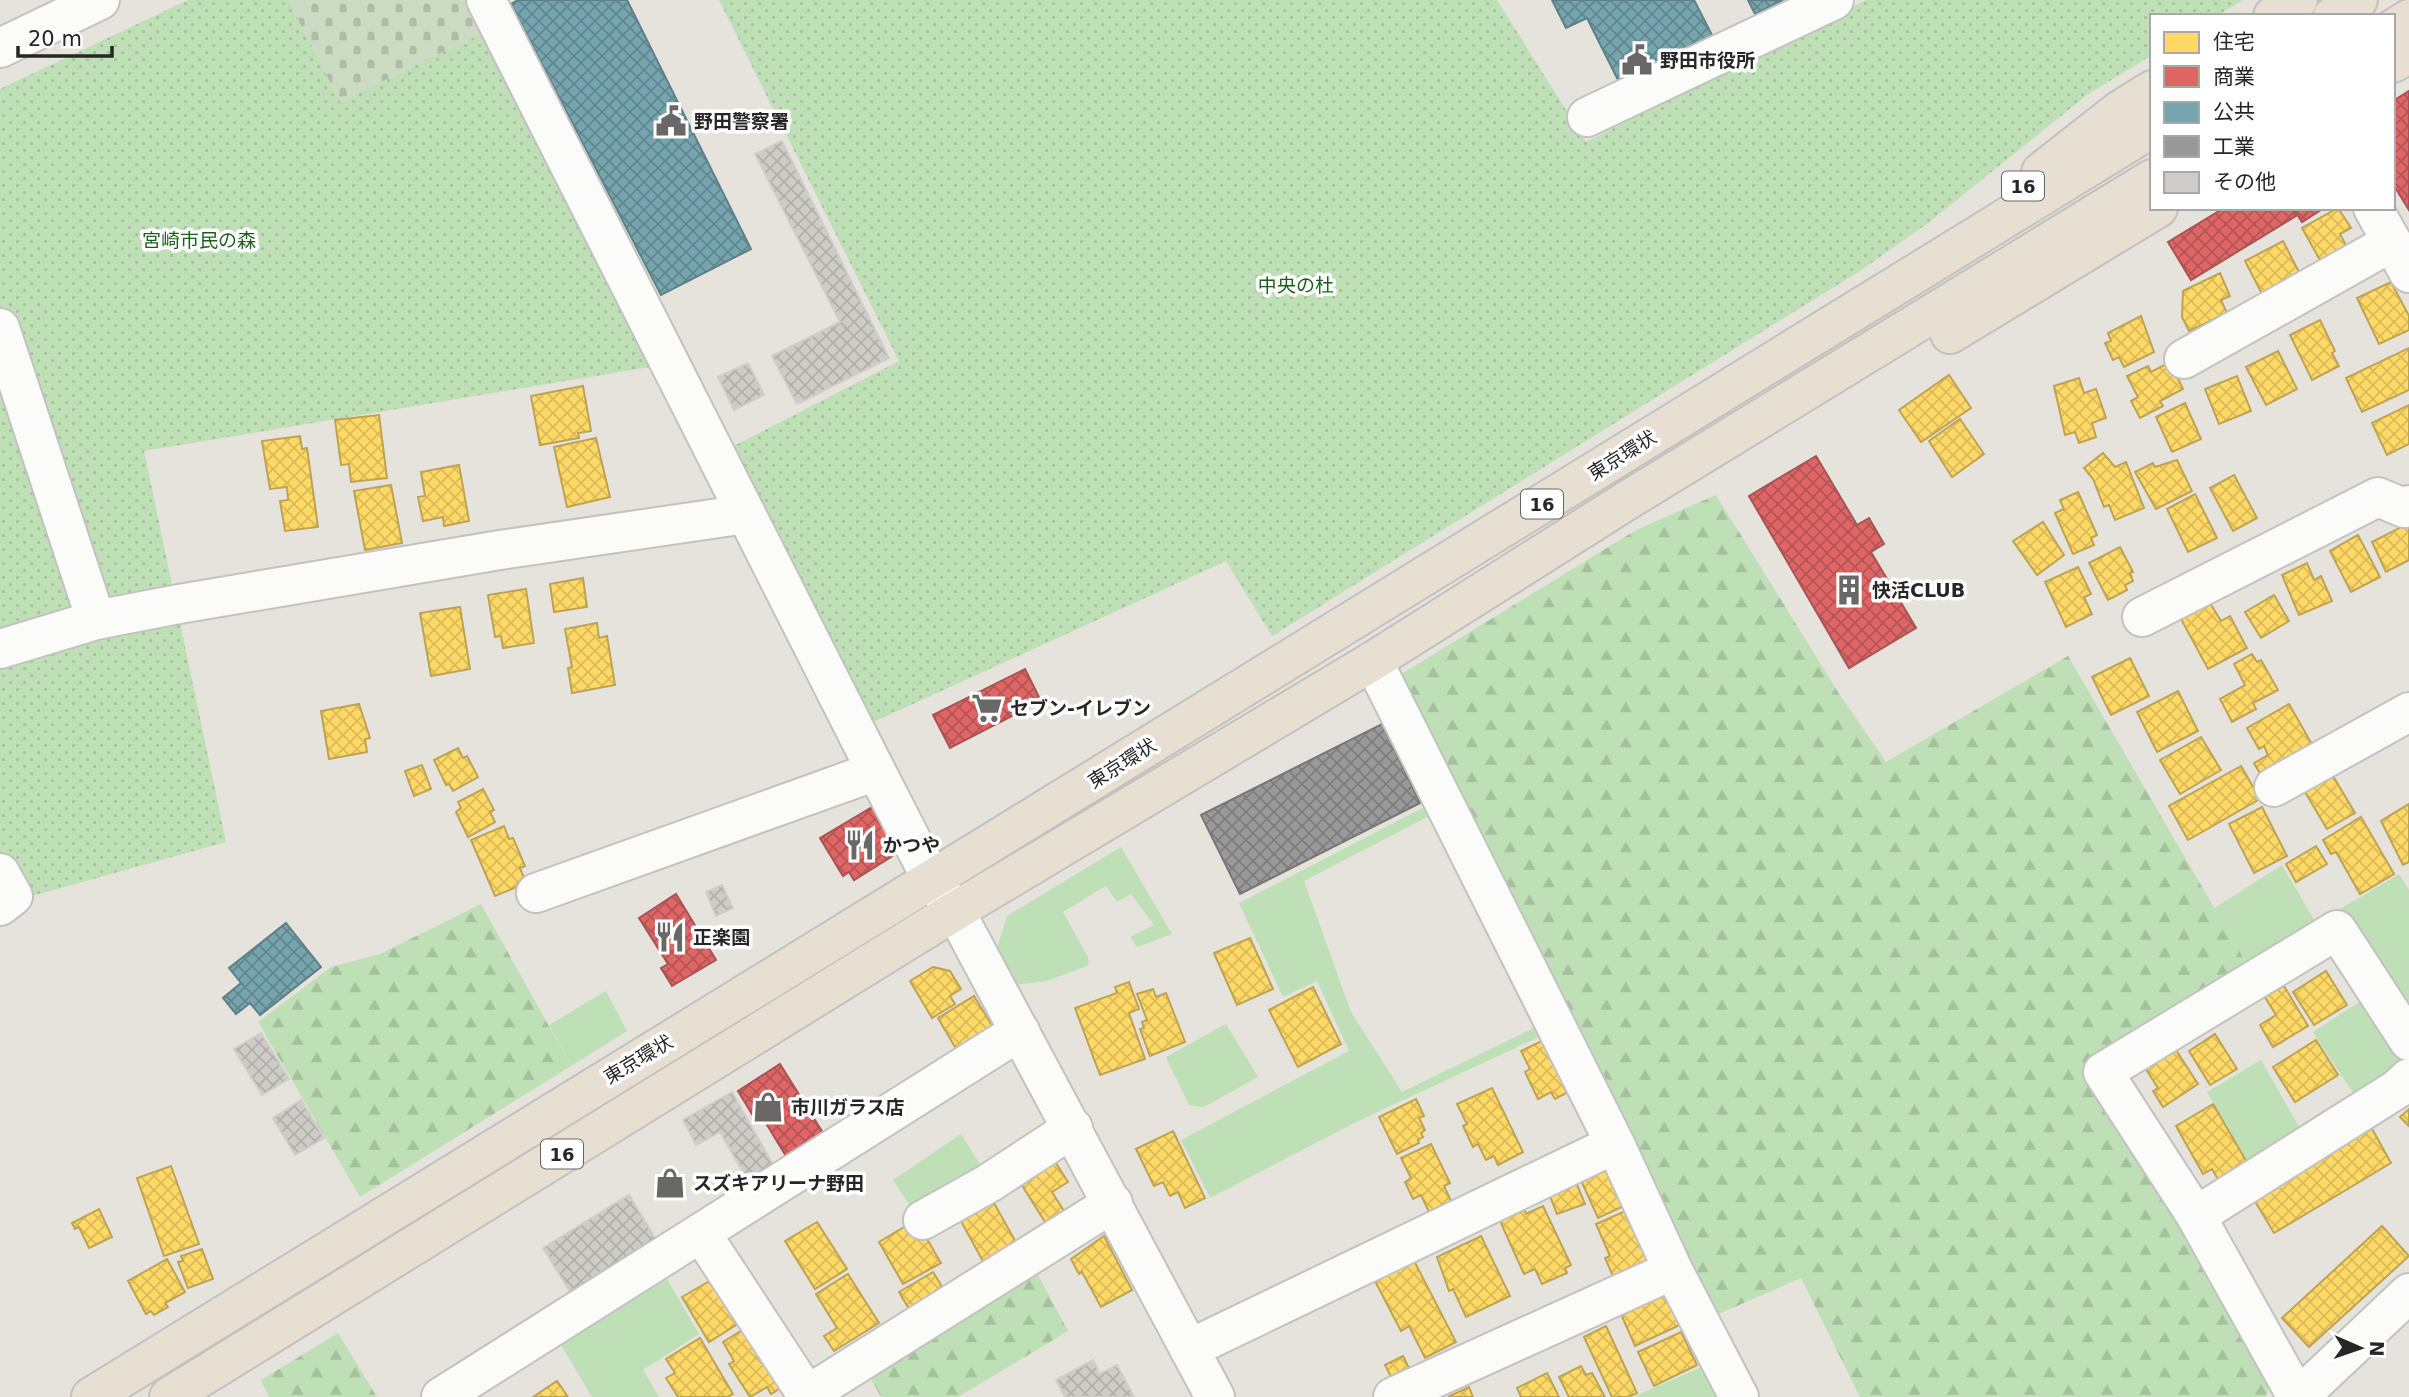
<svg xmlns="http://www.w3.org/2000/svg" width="2409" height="1397" viewBox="0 0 2409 1397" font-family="'DejaVu Sans','Noto Sans JP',sans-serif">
<defs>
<pattern id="forest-firs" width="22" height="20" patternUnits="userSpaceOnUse" patternTransform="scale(1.75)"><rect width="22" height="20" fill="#bfe0b6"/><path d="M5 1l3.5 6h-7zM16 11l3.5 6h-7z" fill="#a4c09c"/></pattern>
<pattern id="cemetery-stones" width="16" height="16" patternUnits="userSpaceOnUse" patternTransform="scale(1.75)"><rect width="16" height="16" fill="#cddac4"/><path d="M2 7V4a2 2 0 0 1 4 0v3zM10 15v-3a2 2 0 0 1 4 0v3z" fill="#b0bba8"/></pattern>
<pattern id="park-dots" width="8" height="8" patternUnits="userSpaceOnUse" patternTransform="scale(1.75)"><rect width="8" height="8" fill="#bfe0b6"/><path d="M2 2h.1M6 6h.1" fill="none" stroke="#a4c09c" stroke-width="1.8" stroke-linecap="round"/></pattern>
<pattern id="homes-cross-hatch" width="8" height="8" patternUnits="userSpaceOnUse" patternTransform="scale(1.75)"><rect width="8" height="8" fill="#ffd966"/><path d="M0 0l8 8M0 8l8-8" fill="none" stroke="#daba58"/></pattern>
<pattern id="shops-cross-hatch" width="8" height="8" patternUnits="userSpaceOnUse" patternTransform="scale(1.75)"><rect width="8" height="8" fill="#e06666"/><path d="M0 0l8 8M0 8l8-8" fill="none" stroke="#b55454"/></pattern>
<pattern id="public-cross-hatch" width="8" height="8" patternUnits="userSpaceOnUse" patternTransform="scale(1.75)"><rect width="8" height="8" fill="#76a5af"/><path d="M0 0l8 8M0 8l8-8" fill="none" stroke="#61868e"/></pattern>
<pattern id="industry-cross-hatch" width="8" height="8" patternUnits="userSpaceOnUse" patternTransform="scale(1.75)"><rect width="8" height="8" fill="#999"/><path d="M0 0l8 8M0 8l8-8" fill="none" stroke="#7d7d7d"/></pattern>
<pattern id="building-cross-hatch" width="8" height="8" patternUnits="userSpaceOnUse" patternTransform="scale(1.75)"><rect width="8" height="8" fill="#ceccc7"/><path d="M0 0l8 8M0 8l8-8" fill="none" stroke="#b1afab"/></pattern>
</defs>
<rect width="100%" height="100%" fill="#e5e3dc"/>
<!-- grass -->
<g fill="#bfe0b6" fill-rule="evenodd">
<path d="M1434,802L1552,1031L1354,1123L1210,1198L1181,1140L1349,1051L1317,981L1283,997L1239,903ZM1433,814L1542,1024L1402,1092L1351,1012L1304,881Z"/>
<path d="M1121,847L1172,934L1137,947L1130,937L1154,925L1131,894L1117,902L1106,886L1063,912L1088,957L1089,965L1047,981L1014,985L996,951L1007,916Z"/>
<path d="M2282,865L2316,923L2248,966L2213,909Z"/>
<path d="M2399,874L2409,890V1018L2340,909Z"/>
<path d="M606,991L627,1031L571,1066L549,1025Z"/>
<path d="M2364,999L2401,1055L2400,1069L2357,1099L2313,1032Z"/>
<path d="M1226,1024L1258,1077L1204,1107L1189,1105L1166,1057Z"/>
<path d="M2261,1060L2302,1132L2250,1165L2207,1092Z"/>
<path d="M961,1134L987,1176L918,1218L893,1180Z"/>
<path d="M664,1274L699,1334L643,1370L659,1397H592L558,1340Z"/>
<path d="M1711,1363L1727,1397H1633Z"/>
</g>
<!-- forest -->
<g fill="url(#forest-firs)">
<path d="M1716,495L1838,692L1886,762L2068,656L2248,966L2087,1066L2271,1378L2266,1397H1860L1801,1278L1707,1319L1390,681L1636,530Z"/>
<path d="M481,904L571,1066L360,1197L258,1022L331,967L380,954Z"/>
<path d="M1033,1266L1068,1331L958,1397H881L866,1370Z"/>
<path d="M338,1333L377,1397H269L261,1380Z"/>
</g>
<!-- cemetery -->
<path fill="url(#cemetery-stones)" d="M288,0H469L485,32L340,102Z"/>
<!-- park -->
<g fill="url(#park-dots)">
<path d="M188,0H288L340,102L485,32L656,366L144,451L226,842L25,898L0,901V89Z"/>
<path d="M719,0H1497L1586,142L1866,0H2243L2217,16H2152V55L2087,95L1928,223L1863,269L1272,636L1226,561L869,724L728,449L899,361Z"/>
</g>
<!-- homes -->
<g fill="url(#homes-cross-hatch)" stroke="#bea353" stroke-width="2">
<path d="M2338,208L2351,228L2340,234L2347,247L2321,262L2302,228Z"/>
<path d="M2283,241L2300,274L2262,294L2245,261Z"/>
<path d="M2220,273L2230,296L2221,300L2227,313L2189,331L2182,317L2183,291Z"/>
<path d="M2391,282L2409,316V330L2379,344L2357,298Z"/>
<path d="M2141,316L2154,352L2124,367L2119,357L2113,360L2105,343L2111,341L2108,333Z"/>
<path d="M2320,320L2335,351L2332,353L2339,366L2312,380L2290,335Z"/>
<path d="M2409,348V390L2362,412L2346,378Z"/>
<path d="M2278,351L2297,389L2266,405L2246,367Z"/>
<path d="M2170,362L2183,389L2160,401L2163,406L2140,418L2131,401L2138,397L2127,376L2148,366L2151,372Z"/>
<path d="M1949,375L1971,408L1921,442L1899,410Z"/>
<path d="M2237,376L2251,411L2219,424L2205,389Z"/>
<path d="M2079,378L2084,393L2096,389L2106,418L2092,423L2096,437L2079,443L2075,432L2065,435L2054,386Z"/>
<path d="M583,386L591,431L578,433L579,438L540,445L531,396Z"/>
<path d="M2185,403L2201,439L2172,452L2156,417Z"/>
<path d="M2409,405V444L2387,455L2372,423Z"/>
<path d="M379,415L387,478L351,482L349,464L341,465L335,420Z"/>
<path d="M1960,419L1984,454L1952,477L1929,441Z"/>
<path d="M300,436L302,449L307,448L318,527L285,531L280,501L288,500L287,487L270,489L262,441Z"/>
<path d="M596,438L610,497L567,507L554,447Z"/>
<path d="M2103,453L2115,467L2126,462L2144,508L2115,520L2109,505L2104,507L2093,479L2084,468Z"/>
<path d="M2177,460L2192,491L2156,509L2135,472L2153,463L2155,467Z"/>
<path d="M459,465L469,521L444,526L443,517L423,521L418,497L425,496L421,472Z"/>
<path d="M2234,475L2257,518L2233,531L2210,488Z"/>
<path d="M391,485L402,543L365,550L354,491Z"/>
<path d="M2078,492L2097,535L2091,538L2094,545L2073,554L2055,513L2064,509L2060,500Z"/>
<path d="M2195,494L2217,538L2188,552L2167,509Z"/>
<path d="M2043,522L2064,555L2037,575L2013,541Z"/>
<path d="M2409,523V560L2386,572L2372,542Z"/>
<path d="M2358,535L2380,577L2351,592L2330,551Z"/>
<path d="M2120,547L2133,572L2130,573L2133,581L2125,585L2127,590L2108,600L2089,563Z"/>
<path d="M2307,563L2314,580L2321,576L2332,601L2299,615L2282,575Z"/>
<path d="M2078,567L2091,594L2084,597L2092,614L2066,627L2045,582Z"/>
<path d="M583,578L587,607L554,612L550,584Z"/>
<path d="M526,589L534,643L503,648L501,636L495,637L488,595Z"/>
<path d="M2274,595L2289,621L2261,638L2245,612Z"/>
<path d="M2210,603L2221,621L2230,616L2247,648L2208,669L2181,619Z"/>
<path d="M460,607L470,669L431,676L420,613Z"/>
<path d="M597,623L599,638L607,636L615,685L572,693L568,668L572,667L565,629Z"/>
<path d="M2252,654L2257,662L2261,660L2278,690L2253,703L2256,709L2232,722L2220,699L2245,685L2234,664Z"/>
<path d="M2130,658L2149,696L2111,715L2092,677Z"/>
<path d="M2178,691L2198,731L2157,752L2137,712Z"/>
<path d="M359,704L370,738L365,739L367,752L329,759L321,711Z"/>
<path d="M2289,704L2314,748L2265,782L2254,763L2268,755L2264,746L2259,749L2247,728Z"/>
<path d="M2201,737L2221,770L2180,794L2160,760Z"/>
<path d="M458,748L463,758L467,756L478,777L453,791L449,784L446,785L434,760Z"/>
<path d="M422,765L431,789L414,796L405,771Z"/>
<path d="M2241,766L2260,799L2188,840L2169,806Z"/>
<path d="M2333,776L2355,813L2327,829L2305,792Z"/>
<path d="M483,789L494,810L490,812L495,822L468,837L456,812L461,808L458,802Z"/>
<path d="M2409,804V862L2403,865L2381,821Z"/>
<path d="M2262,807L2287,856L2254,873L2229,824Z"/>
<path d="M2361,817L2394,874L2360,894L2336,852L2331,854L2323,840Z"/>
<path d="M504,826L509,839L513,838L525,866L520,868L526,883L495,896L471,840Z"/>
<path d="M2316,846L2327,864L2296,882L2286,864Z"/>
<path d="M1250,938L1273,989L1237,1005L1214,953Z"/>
<path d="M933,967L950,971L961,989L950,996L955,1004L932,1018L910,981Z"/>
<path d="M2326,971L2347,1005L2314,1025L2293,992Z"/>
<path d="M1129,982L1139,1009L1129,1013L1145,1059L1100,1075L1075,1008L1117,993L1115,987Z"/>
<path d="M2284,986L2308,1026L2273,1047L2260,1025L2276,1015L2265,997Z"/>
<path d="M1313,987L1341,1044L1298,1067L1269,1010Z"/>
<path d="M1153,989L1156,997L1166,993L1185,1042L1150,1056L1140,1029L1144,1028L1142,1022L1147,1020L1137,994Z"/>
<path d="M974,996L999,1037L962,1059L938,1018Z"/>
<path d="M2215,1034L2237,1069L2210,1085L2189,1051Z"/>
<path d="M1548,1038L1574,1089L1555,1099L1551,1092L1538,1099L1525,1072L1530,1069L1521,1051Z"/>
<path d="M2316,1040L2338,1075L2295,1102L2273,1067Z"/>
<path d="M2174,1047L2198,1084L2163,1107L2153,1091L2158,1088L2144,1066Z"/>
<path d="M1492,1088L1523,1152L1498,1165L1494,1156L1486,1160L1478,1144L1473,1147L1463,1126L1467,1124L1457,1104Z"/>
<path d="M1416,1099L1424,1116L1419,1118L1425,1130L1421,1133L1423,1137L1418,1140L1419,1143L1397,1154L1379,1117Z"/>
<path d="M2213,1104L2248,1164L2219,1181L2212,1169L2203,1174L2176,1126Z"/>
<path d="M2409,1109V1126L2400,1117Z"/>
<path d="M2371,1127L2391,1163L2274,1233L2253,1198Z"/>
<path d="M1173,1131L1205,1198L1185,1208L1178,1192L1170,1196L1163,1182L1154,1186L1136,1149Z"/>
<path d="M1431,1144L1450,1183L1444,1186L1451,1201L1429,1212L1421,1195L1413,1199L1405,1182L1411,1178L1401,1158Z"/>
<path d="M1052,1157L1068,1182L1052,1192L1064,1211L1045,1222L1018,1179Z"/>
<path d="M171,1166L199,1244L164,1256L137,1178Z"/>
<path d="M1605,1169L1610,1180L1616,1177L1628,1204L1598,1218L1580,1178Z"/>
<path d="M1575,1180L1585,1204L1557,1214L1548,1191Z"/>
<path d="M990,1196L1017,1244L984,1263L957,1214Z"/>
<path d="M1543,1206L1571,1265L1565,1268L1567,1273L1542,1284L1535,1269L1524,1274L1500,1221L1524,1210L1526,1214Z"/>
<path d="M99,1209L112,1237L89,1248L79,1227L75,1229L72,1223Z"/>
<path d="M1630,1209L1653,1263L1624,1276L1622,1272L1613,1276L1605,1258L1610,1256L1596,1224Z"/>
<path d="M916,1220L941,1263L903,1284L879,1242Z"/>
<path d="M817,1222L847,1269L815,1289L785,1241Z"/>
<path d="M2382,1226L2409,1256L2309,1347L2282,1318Z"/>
<path d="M1104,1236L1132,1290L1101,1307L1082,1272L1079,1274L1071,1259Z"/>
<path d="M1481,1236L1510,1296L1466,1317L1453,1289L1449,1291L1437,1257Z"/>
<path d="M202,1249L213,1279L188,1288L178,1262L183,1261L181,1256Z"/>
<path d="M1412,1257L1456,1342L1425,1358L1409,1326L1401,1331L1375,1281Z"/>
<path d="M167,1259L185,1292L165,1303L168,1307L154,1315L151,1311L146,1314L128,1281Z"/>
<path d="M933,1272L946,1293L912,1314L899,1292Z"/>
<path d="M848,1274L879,1323L834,1351L824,1336L837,1328L816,1294Z"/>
<path d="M718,1276L744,1320L709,1342L682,1297Z"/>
<path d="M1667,1286L1684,1323L1635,1346L1620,1312Z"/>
<path d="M749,1326L785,1385L771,1394L767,1387L750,1397L729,1364L734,1361L723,1342Z"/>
<path d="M1606,1326L1637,1393L1628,1397H1612L1584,1337Z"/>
<path d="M1681,1332L1697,1365L1654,1386L1638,1352Z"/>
<path d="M700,1338L733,1394L727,1397H678L666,1378L675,1373L666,1359Z"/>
<path d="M1403,1356L1412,1374L1394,1383L1385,1365Z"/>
<path d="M1581,1366L1586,1375L1592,1373L1605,1397H1569L1559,1377Z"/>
<path d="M1547,1373L1559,1397H1521L1517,1388Z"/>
<path d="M557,1381L568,1397H533Z"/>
<path d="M1469,1387L1473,1397H1448Z"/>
</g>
<!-- shops -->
<g fill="url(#shops-cross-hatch)" stroke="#a85353" stroke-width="2">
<path d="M2409,91V210L2393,184V101Z"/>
<path d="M2224,208H2291L2296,216L2191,280L2168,242Z"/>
<path d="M2293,208H2324L2302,222Z"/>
<path d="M1816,456L1857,525L1869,518L1884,544L1871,552L1916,628L1849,668L1749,496Z"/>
<path d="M1025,669L1041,701L950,748L933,715Z"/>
<path d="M872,807L899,852L854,880L849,872L843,876L820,838Z"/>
<path d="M676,894L716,960L672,986L661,968L668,964L639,918Z"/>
<path d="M780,1064L823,1133L786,1156L761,1115L755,1119L738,1091Z"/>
</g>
<!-- public -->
<g fill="url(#public-cross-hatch)" stroke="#5e7f86" stroke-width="2">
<path d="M518,0H627L751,249L661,295L511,4Z"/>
<path d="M1552,0H1694L1713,37L1620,84L1587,18L1566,28Z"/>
<path d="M1748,0H1783L1755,14Z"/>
<path d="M286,923L321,967L260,1015L250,1003L236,1014L223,998L241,983L229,968Z"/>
</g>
<!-- industry -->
<path fill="url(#industry-cross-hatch)" stroke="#767676" stroke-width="2" d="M1382,724L1420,803L1240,894L1201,815Z"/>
<!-- building -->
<g fill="url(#building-cross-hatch)" stroke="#cfcec8" stroke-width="2">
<path d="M782,141L889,358L797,404L772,356L840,322L755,154Z"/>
<path d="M748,363L764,395L734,410L718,377Z"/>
<path d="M722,885L733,908L716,916L706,892Z"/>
<path d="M261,1033L289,1079L262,1095L234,1049Z"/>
<path d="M732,1092L777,1172L751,1186L720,1132L696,1145L683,1120Z"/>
<path d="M301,1100L324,1138L295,1155L273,1118Z"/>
<path d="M629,1195L661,1248L576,1301L543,1248Z"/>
<path d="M1093,1360L1100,1374L1117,1365L1134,1397H1065L1056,1380Z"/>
</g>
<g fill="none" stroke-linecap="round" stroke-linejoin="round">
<!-- minor casing -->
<g stroke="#c3c2c1" stroke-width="42">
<g id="minor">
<path d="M486,0L873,765L932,880L955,911L1215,1397"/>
<path d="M0,48L100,0"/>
<path d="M1587,117L1834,0"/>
<path d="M2373,208L2409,273"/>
<path d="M0,328L96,620"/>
<path d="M2184,359L2392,242"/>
<path d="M2142,617L2378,497L2404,508L2409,505"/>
<path d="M0,649L96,620L179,604L500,550L746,514"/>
<path d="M1373,661L1615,1144L1673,1270L1739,1397"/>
<path d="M2274,787L2409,712"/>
<path d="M0,873L13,896L0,906"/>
<path d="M536,893L876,771"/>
<path d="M2196,1216L2397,1089L2409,1078"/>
<path d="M923,1220L989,1183L1073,1128"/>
<path d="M701,1233L807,1395"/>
<path d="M1189,1349L1615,1144"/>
<path d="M441,1397L1020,1031"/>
<path d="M804,1397L1113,1203"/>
<path d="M1393,1397L1673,1270"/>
<path d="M2297,1397L2196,1216L2103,1072L2337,930L2409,1041"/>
<path d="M2299,1397L2409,1293"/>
</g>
</g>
<!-- highway casing -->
<g stroke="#c2c1bf" stroke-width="42">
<g id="highway">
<path d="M2273,16L2298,0"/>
<path d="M2333,16L2358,0"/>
<path d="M2393,29L2409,19"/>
<path d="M2393,63L2409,53"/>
<path d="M2041,172L2120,110L2152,90"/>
<path d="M1950,334L2158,208"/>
<path d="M91,1397L2152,128"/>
<path d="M169,1397L955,911L1373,661L1631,498L2152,179"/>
</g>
</g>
<!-- minor -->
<use href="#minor" stroke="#fbfbfa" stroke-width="38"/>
<!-- highway -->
<use href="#highway" stroke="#e6dfd2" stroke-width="38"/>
</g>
<!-- icons -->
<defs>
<g id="civic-bare" transform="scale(2.415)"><path d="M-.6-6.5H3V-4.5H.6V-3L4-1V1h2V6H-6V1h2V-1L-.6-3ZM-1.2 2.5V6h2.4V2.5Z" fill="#696866" stroke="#fff" stroke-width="2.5" paint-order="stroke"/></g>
<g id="building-bare" transform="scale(2.415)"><path d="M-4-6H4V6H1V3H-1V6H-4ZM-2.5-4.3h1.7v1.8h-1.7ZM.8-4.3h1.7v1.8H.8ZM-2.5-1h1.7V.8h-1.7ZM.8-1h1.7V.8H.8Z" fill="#696866" stroke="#fff" stroke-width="2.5" paint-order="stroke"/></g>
<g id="supermarket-bare" transform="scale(2.415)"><path d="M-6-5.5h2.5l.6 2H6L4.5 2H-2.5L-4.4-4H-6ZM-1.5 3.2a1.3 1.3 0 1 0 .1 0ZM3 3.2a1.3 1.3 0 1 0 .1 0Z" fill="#696866" stroke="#fff" stroke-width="2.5" paint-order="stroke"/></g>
<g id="restaurant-bare" transform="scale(2.415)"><path d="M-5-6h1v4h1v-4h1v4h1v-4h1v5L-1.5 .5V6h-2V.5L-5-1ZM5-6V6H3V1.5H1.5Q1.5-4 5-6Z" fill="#696866" stroke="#fff" stroke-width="2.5" paint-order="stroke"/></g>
<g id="shop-bare" transform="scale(2.415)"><path d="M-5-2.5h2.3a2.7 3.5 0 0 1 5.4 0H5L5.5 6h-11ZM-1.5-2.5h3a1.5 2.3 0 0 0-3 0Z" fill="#696866" stroke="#fff" stroke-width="2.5" paint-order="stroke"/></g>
</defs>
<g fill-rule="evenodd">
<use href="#civic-bare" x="1637" y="60"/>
<use href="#civic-bare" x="671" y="121"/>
<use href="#building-bare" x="1849" y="590"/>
<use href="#supermarket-bare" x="987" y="708"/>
<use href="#restaurant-bare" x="860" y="845"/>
<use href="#restaurant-bare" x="670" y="937"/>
<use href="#shop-bare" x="768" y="1107"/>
<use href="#shop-bare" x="670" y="1183"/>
</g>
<g text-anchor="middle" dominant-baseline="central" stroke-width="7" stroke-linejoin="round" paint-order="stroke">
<!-- shield labels -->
<g fill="#fff" stroke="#676767" stroke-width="2">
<rect x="2002" y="171.5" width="42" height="29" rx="5"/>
<rect x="1521" y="489.5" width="42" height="29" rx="5"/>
<rect x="541" y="1139.5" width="42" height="29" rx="5"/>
</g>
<g font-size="18" font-weight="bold" fill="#262626">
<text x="2023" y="186">16</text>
<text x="1542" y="504">16</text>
<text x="562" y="1154">16</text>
</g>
<!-- poi labels -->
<g font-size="19" font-weight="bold" fill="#262626" stroke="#fff" text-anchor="start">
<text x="1660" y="60">野田市役所</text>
<text x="694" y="121">野田警察署</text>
<text x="1872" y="590">快活CLUB</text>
<text x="1010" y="708">セブン-イレブン</text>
<text x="883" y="845">かつや</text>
<text x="693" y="937">正楽園</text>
<text x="791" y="1107">市川ガラス店</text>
<text x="693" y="1183">スズキアリーナ野田</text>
</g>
<!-- park labels -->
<g font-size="19" fill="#1c5e1c" stroke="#fff">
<text x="199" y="240">宮崎市民の森</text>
<text x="1296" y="285">中央の杜</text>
</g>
<!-- street labels -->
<g font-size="19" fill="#262626" stroke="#fff">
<text transform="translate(1622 455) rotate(-32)">東京環状</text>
<text transform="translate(1122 763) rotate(-32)">東京環状</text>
<text transform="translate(638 1059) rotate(-31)">東京環状</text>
</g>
</g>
<!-- legend -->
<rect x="2150" y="14" width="245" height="196" fill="#ffffff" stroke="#a8a8a8" stroke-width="2"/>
<rect x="2164" y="32" width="35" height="21" fill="#ffd966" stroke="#a8a8a8" stroke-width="2"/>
<text x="2213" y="49" font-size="21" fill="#262626">住宅</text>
<rect x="2164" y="66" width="35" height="21" fill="#e06666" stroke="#a8a8a8" stroke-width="2"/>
<text x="2213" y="84" font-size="21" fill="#262626">商業</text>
<rect x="2164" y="102" width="35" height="21" fill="#76a5af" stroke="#a8a8a8" stroke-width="2"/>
<text x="2213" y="119" font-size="21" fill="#262626">公共</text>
<rect x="2164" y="136" width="35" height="21" fill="#999999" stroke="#a8a8a8" stroke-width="2"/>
<text x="2213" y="154" font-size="21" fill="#262626">工業</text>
<rect x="2164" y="172" width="35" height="21" fill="#ceccc7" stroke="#a8a8a8" stroke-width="2"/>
<text x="2213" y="189" font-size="21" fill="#262626">その他</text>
<!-- north arrow -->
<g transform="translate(2360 1348) rotate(92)" stroke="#ffffff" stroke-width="5" paint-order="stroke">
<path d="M0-5L12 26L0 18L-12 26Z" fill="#262626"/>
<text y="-10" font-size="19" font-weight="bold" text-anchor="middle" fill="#262626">N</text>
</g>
<!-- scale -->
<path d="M18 46v10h94v-10" fill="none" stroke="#262626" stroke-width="3.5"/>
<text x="28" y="46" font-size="21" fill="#262626" stroke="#ffffff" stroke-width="5" paint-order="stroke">20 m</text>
</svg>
